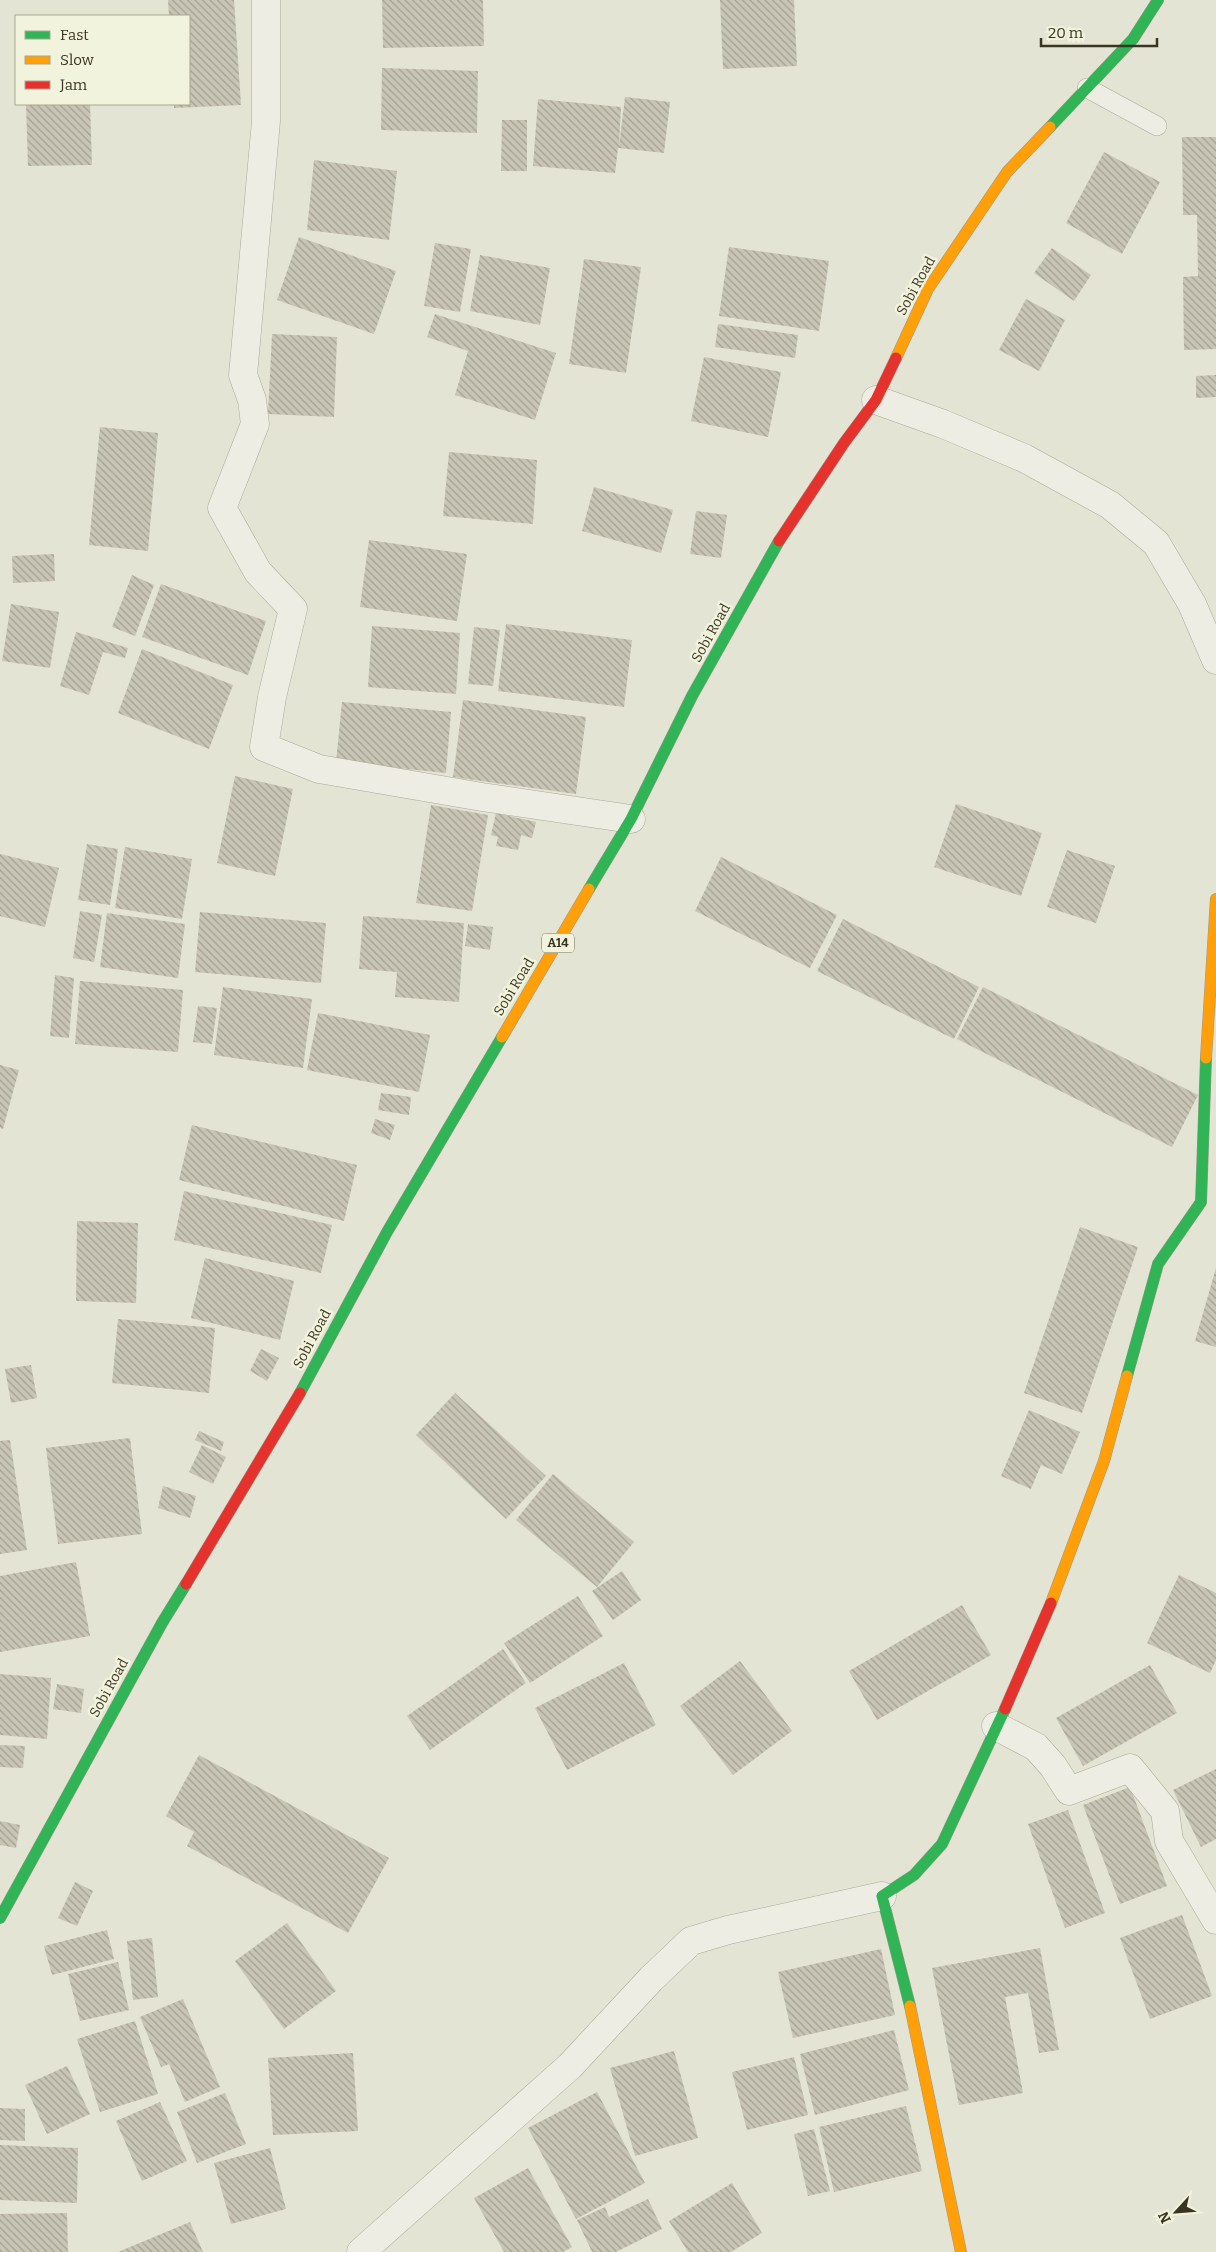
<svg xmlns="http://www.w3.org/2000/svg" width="1216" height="2252" viewBox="0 0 1216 2252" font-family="Bitter,serif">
<defs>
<pattern id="building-back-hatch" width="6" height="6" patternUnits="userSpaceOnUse" patternTransform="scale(1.25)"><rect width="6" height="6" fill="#c8c5b5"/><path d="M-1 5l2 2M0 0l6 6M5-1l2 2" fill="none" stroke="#a3a193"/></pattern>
</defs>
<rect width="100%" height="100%" fill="#e4e4d4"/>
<!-- building -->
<g fill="url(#building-back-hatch)">
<path d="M168,0H234L241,105L174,108V104H189V16H169Z"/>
<path d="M382,0H483L484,46L383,48Z"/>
<path d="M720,0H794L797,66L723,69Z"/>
<path d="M382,68L478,71L477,133L381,130Z"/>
<path d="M625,97L670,102L664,153L618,148L615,173L533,166L538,99L621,107L619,146Z"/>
<path d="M26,104H90L92,165L28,166Z"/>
<path d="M502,120H527V171H501Z"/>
<path d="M1182,137H1216V349L1184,350L1183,277L1198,276L1197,215H1183Z"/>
<path d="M1104,152L1160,182L1122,254L1066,223Z"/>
<path d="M314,160L397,171L389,240L307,230Z"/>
<path d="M299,237L396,271L374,334L277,300Z"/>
<path d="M435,243L471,249L460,312L424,306Z"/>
<path d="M729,247L829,261L819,331L719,316Z"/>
<path d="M1052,248L1091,275L1074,301L1034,273Z"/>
<path d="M480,255L550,268L540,325L470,311Z"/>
<path d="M584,259L641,267L626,373L569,364Z"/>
<path d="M1026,299L1065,320L1039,371L999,350Z"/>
<path d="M435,314L556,353L535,420L455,395L468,351L427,337Z"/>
<path d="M718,324L798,335L795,358L715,347Z"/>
<path d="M272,334L337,337L334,417L268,414Z"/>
<path d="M704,357L781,372L768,437L691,421Z"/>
<path d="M1216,375V397L1196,398V376Z"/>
<path d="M100,427L158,433L148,551L89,545Z"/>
<path d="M449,452L537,460L533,524L443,516Z"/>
<path d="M594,487L673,510L661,553L582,531Z"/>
<path d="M696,511L727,515L721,558L690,554Z"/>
<path d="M369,540L467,554L457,621L360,607Z"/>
<path d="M54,554L55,581L13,583L12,556Z"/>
<path d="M132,575L154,585L135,636L112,627Z"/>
<path d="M161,584L266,621L248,675L142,637Z"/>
<path d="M11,604L59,612L50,668L2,661Z"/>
<path d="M506,624L632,640L624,707L498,691Z"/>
<path d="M372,626L460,633L456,694L368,687Z"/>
<path d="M474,627L500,630L493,686L468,684Z"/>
<path d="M76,632L128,648L125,658L103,652L89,695L60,686Z"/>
<path d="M142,649L233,685L209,749L118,713Z"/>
<path d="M463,700L586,717L576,794L453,777Z"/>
<path d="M342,702L451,712L446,773L336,762Z"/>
<path d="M235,776L293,789L275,876L217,863Z"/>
<path d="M956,804L1042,833L1021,896L934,867Z"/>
<path d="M431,805L488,815L472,911L416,903Z"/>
<path d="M496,813L536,822L532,838L521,835L518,850L496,846L498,837L491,835Z"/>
<path d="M87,844L118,849L110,905L78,900Z"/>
<path d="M125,847L192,859L182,919L115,908Z"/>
<path d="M1067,850L1115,866L1096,923L1047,907Z"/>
<path d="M0,854L59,868L45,927L0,916Z"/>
<path d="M721,857L837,915L810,968L695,911Z"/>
<path d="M80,911L102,915L94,962L73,958Z"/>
<path d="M200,912L326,923L321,983L195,972Z"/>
<path d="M107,913L185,924L178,978L100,967Z"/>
<path d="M363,916L464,923L459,1002L395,997L397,972L359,969Z"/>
<path d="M843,919L979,987L954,1039L817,971Z"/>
<path d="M468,924L493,927L490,950L465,946Z"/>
<path d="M55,975L74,978L69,1038L50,1036Z"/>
<path d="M80,981L183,990L178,1052L75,1044Z"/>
<path d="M223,987L312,999L303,1068L214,1055Z"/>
<path d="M983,987L1198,1095L1172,1147L957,1039Z"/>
<path d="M198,1006L217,1008L212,1044L193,1042Z"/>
<path d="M318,1013L430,1035L419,1092L307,1070Z"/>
<path d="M0,1065L19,1070L3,1129L0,1128Z"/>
<path d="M381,1093L411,1097L409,1115L378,1110Z"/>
<path d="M375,1119L395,1125L390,1140L371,1133Z"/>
<path d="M192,1125L357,1165L344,1221L179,1180Z"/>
<path d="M184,1191L332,1225L321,1273L174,1240Z"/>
<path d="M77,1221L138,1223L136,1303L76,1301Z"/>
<path d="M1080,1227L1138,1247L1082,1413L1024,1393Z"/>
<path d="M205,1258L294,1281L280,1340L191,1318Z"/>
<path d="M1216,1268V1347L1195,1341Z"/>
<path d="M118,1319L215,1328L209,1393L112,1383Z"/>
<path d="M261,1349L279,1358L267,1381L250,1371Z"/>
<path d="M31,1365L37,1398L11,1403L5,1369Z"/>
<path d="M455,1393L546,1476L506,1519L416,1435Z"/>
<path d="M1029,1410L1080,1432L1062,1474L1041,1465L1031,1489L1001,1476Z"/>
<path d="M199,1431L224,1442L221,1451L195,1440Z"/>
<path d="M130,1438L142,1534L58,1544L46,1448Z"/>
<path d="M10,1440L27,1550L0,1554V1441Z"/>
<path d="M202,1445L226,1457L213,1484L189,1472Z"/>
<path d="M553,1474L634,1542L597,1587L516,1520Z"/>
<path d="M163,1486L196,1496L190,1518L158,1508Z"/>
<path d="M76,1562L90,1636L0,1652V1576Z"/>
<path d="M622,1571L641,1600L613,1620L592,1591Z"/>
<path d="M1179,1575L1216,1593V1660L1210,1673L1147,1643Z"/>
<path d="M578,1596L603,1636L530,1683L504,1643Z"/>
<path d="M962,1605L991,1655L877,1720L849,1671Z"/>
<path d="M503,1649L526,1683L430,1750L407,1716Z"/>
<path d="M740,1661L792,1731L733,1775L680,1706Z"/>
<path d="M624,1663L656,1725L567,1770L535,1708Z"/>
<path d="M1150,1665L1177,1713L1083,1766L1056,1718Z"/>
<path d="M0,1674L51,1678L47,1739L0,1735Z"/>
<path d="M57,1684L84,1689L81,1713L53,1709Z"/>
<path d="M0,1745L25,1746L23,1768L0,1767Z"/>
<path d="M199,1755L389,1858L348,1933L187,1846L194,1832L166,1816Z"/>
<path d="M1216,1769V1839L1201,1847L1173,1790Z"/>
<path d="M1130,1787L1167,1886L1120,1904L1083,1805Z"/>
<path d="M1068,1810L1105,1913L1065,1928L1028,1824Z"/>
<path d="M0,1821L20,1825L16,1848L0,1845Z"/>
<path d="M75,1882L93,1891L77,1926L58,1918Z"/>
<path d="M1182,1915L1212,1996L1150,2019L1120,1938Z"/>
<path d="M287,1923L336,1991L284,2029L235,1961Z"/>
<path d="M107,1930L114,1959L52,1975L44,1946Z"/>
<path d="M152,1938L158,1997L133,2000L127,1941Z"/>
<path d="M1040,1948L1059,2050L1039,2053L1028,1993L1005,1997L1023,2093L959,2105L932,1968Z"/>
<path d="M881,1949L895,2015L793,2038L778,1972Z"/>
<path d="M118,1962L129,2010L80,2021L68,1974Z"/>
<path d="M183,1999L220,2087L185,2102L169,2064L161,2067L140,2017Z"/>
<path d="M135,2021L158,2094L100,2112L77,2039Z"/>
<path d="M894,2030L909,2090L815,2115L800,2054Z"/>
<path d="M674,2051L698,2138L635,2156L610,2068Z"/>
<path d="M353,2053L358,2131L273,2135L268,2058Z"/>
<path d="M794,2057L808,2115L747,2130L732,2072Z"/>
<path d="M67,2066L90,2114L47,2134L25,2085Z"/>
<path d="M597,2092L645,2183L576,2219L528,2128Z"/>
<path d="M225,2093L246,2144L197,2163L177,2112Z"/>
<path d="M160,2102L187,2161L142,2181L116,2121Z"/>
<path d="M906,2106L922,2171L834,2192L819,2127Z"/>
<path d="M0,2108L25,2109V2141L0,2140Z"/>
<path d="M814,2129L830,2191L808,2196L794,2134Z"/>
<path d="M0,2145L78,2148L77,2203L0,2200Z"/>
<path d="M270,2148L286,2209L231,2224L214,2163Z"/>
<path d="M528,2168L572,2247L563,2252H504L474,2198Z"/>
<path d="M732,2183L762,2233L731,2252H688L669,2221Z"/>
<path d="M648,2199L662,2229L616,2252H592L577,2220L605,2207L609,2217Z"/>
<path d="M67,2213L68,2252H0V2214Z"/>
<path d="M190,2222L203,2252H118Z"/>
</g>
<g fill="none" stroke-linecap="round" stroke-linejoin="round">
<!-- lane casing -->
<g stroke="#aaa99c" stroke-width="20">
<path id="lane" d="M1087,88L1157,126"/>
</g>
<!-- street casing -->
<g stroke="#aaa99c" stroke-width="29">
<g id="street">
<path d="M266,0V121L243,375L252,400L255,424L222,508L258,572L293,609L272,697L264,747L319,769L482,797L631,819"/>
<path d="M876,400L943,424L1024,458L1110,505L1156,543L1192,604L1216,660"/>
<path d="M996,1726L1036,1747L1053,1766L1069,1791L1130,1768L1165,1811L1169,1841L1216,1920"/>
<path d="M361,2252L570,2066L651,1979L691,1941L728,1930L882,1896"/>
</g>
</g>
<!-- fast casing -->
<g stroke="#9a998c" stroke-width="12">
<g id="fast">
<path d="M1050,127L1133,39L1158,0"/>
<path d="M589,889L631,819L692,696L779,541"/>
<path d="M1127,1376L1158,1264L1201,1202L1206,1058"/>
<path d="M300,1393L387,1232L502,1037"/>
<path d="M0,1918L162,1623L186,1584"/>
<path d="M910,2006L882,1896L914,1875L942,1844L1005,1709"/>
</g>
</g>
<!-- slow casing -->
<g stroke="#9a998c" stroke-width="12">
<g id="slow">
<path d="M896,358L928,289L1007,172L1050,127"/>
<path d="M502,1037L589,889"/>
<path d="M1206,1058L1216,899"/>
<path d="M1051,1603L1104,1461L1127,1376"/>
<path d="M910,2006L961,2252"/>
</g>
</g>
<!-- jam casing -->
<g stroke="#9a998c" stroke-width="12">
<g id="jam">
<path d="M779,541L844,443L876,400L896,358"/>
<path d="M186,1584L300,1393"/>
<path d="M1005,1709L1051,1603"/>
</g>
</g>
<!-- lane -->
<use href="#lane" stroke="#edede3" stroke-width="19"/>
<!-- street -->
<use href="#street" stroke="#edede3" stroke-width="28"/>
<!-- fast -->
<use href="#fast" stroke="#30b455" stroke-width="11"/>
<!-- slow -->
<use href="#slow" stroke="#ff9f0a" stroke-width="11"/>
<!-- jam -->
<use href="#jam" stroke="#e5322d" stroke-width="11"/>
</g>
<g text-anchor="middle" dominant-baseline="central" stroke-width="5" stroke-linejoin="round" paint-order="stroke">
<!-- shield labels -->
<rect fill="#f2f3dc" stroke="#706e5a" stroke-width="1" x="542" y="933.5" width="32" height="19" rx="4"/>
<g font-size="12" font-weight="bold" fill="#393523">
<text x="558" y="943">A14</text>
</g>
<!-- street labels -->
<g font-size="14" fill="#393523" stroke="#f2f3dc">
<text transform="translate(916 286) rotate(-61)">Sobi Road</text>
<text transform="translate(711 633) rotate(-61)">Sobi Road</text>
<text transform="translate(514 987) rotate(-59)">Sobi Road</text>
<text transform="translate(312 1339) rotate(-62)">Sobi Road</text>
<text transform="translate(109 1688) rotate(-61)">Sobi Road</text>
</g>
</g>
<!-- legend -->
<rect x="15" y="15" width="175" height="90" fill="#f2f3dc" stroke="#a8a792"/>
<rect x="25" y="31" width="25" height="8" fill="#30b455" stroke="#a8a792"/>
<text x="60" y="40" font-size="15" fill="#393523">Fast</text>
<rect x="25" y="56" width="25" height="8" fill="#ff9f0a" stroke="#a8a792"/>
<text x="60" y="65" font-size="15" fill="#393523">Slow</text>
<rect x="25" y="81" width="25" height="8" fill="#e5322d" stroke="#a8a792"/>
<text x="60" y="90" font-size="15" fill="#393523">Jam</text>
<!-- north arrow -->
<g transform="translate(1176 2212) rotate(244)" stroke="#f2f3dc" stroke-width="4" paint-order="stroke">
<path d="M0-4L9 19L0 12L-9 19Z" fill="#393523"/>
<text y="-8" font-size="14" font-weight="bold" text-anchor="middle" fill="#393523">N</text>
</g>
<!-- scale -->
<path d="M1041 38v8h116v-8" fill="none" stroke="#393523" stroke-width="2.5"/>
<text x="1048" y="38" font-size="15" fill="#393523" stroke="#f2f3dc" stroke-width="4" paint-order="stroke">20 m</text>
</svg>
